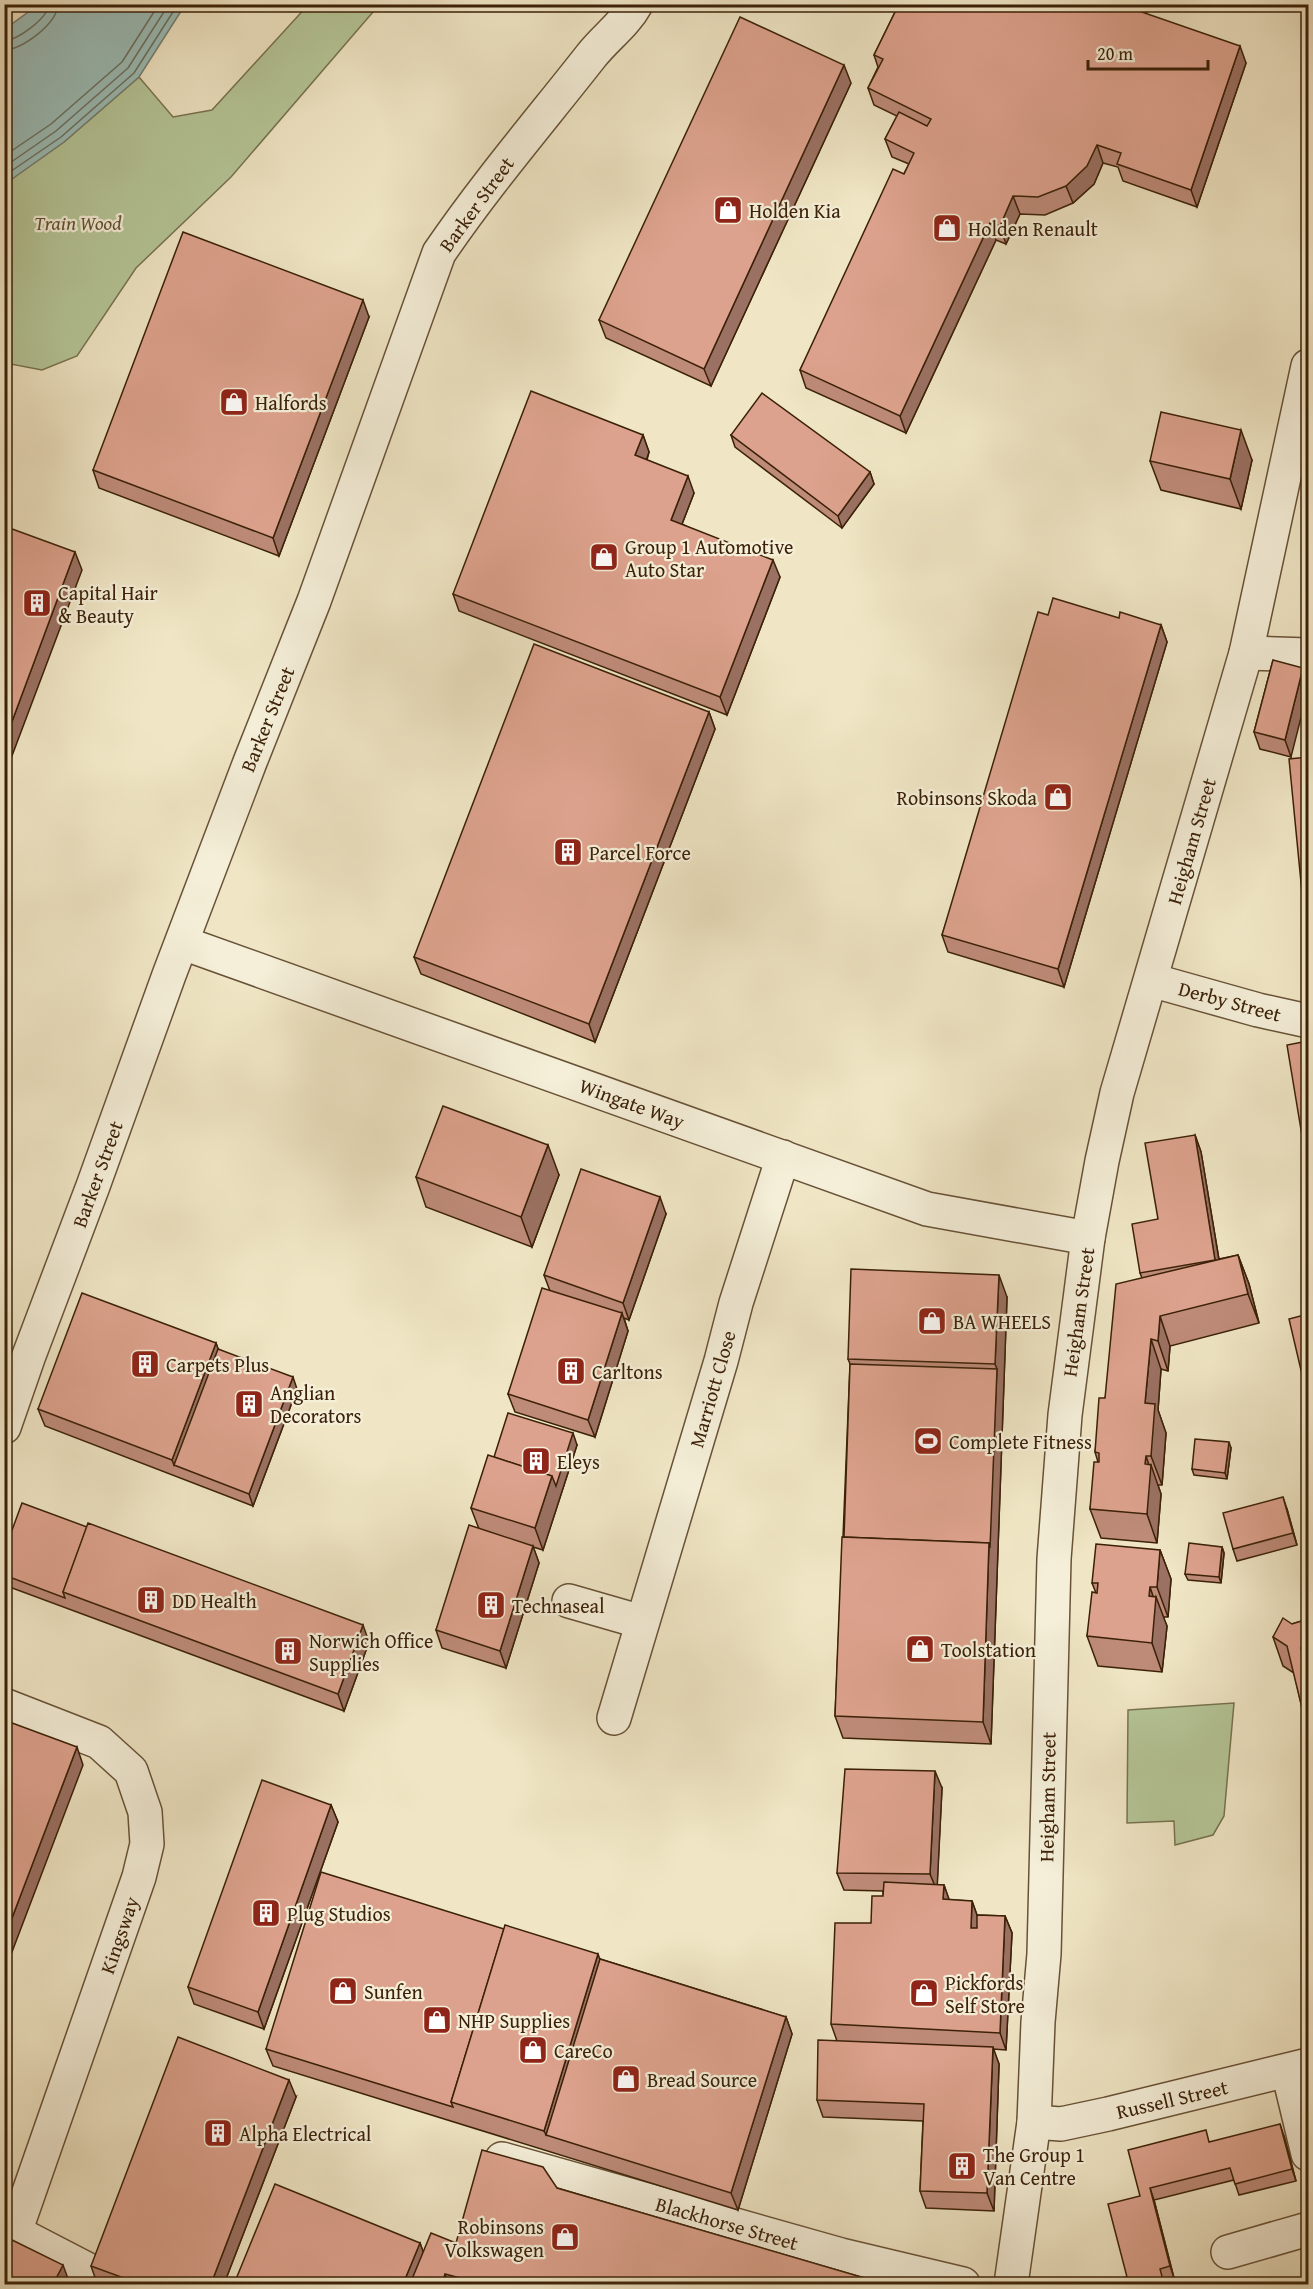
<svg xmlns="http://www.w3.org/2000/svg" width="1313" height="2289" viewBox="0 0 1313 2289" font-family="'Gentium Book Plus',serif">
<rect width="100%" height="100%" fill="#f0e6c5"/>
<filter id="stains"><feTurbulence type="fractalNoise" baseFrequency=".00333" numOctaves="4"/><feColorMatrix values="0 0 0 0 .2 0 0 0 0 .09 0 0 0 0 .02 0 0 0 .5 -.17"/></filter>
<radialGradient id="worn" r=".72"><stop offset=".6" stop-color="#630" stop-opacity="0"/><stop offset="1" stop-color="#630" stop-opacity=".3"/></radialGradient>
<!-- green -->
<g fill="#b5c698" stroke="#787450" stroke-width="1.5">
<path d="M308,5H385H379L231,177L136,268L77,356L42,370L5,363L4,184L64,142L139,77L173,117L212,110Z"/>
<path d="M1234,1703L1224,1816L1213,1835L1175,1845L1174,1821L1127,1823L1128,1710Z"/>
</g>
<!-- water -->
<path fill="#9bbeb9" stroke="#757f72" stroke-width="1.5" d="M38,5H185L139,77L64,142L5,184V29Z"/>
<g fill="none" stroke-linecap="round" stroke-linejoin="round">
<!-- shore -->
<g stroke="#6b7060" stroke-width="1.5">
<path d="M4,41C18,40 48,18 49,4"/>
<path d="M4,50C23,49 57,24 58,4"/>
<path d="M4,156L51,124L122,62L159,4"/>
<path d="M4,167L56,131L128,68L169,4"/>
<path d="M4,176L61,137L134,73L178,4"/>
</g>
<!-- minor casing -->
<g stroke="#685237" stroke-width="36">
<g id="minor">
<path d="M1246,653L1308,655"/>
<path d="M183,943L927,1209L1088,1238"/>
<path d="M1151,980L1258,1010L1308,1021"/>
<path d="M4,1427L28,1358L93,1186L169,975L250,762L314,601L439,253C486,184 540,121 591,56C605,38 625,24 636,4"/>
<path d="M569,1601L642,1622"/>
<path d="M4,1705L99,1742L131,1771L145,1812L147,1844L139,1877L15,2232L4,2227"/>
<path d="M614,1718L721,1361L736,1303L783,1157"/>
<path d="M1288,2071L1308,2154"/>
<path d="M1034,2122L1061,2124L1108,2114L1308,2065"/>
<path d="M502,2159L841,2255L963,2284"/>
<path d="M15,2232L96,2274"/>
<path d="M1228,2252L1308,2229"/>
</g>
</g>
<!-- tertiary casing -->
<g stroke="#685237" stroke-width="36">
<path id="tertiary" d="M1011,2284L1034,2122L1038,2022L1044,1954L1054,1559L1065,1415L1088,1238L1102,1161L1117,1093L1246,653L1308,366"/>
</g>
<!-- minor -->
<use href="#minor" stroke="#f5efd9" stroke-width="33"/>
<!-- tertiary -->
<use href="#tertiary" stroke="#f5efd9" stroke-width="33"/>
</g>
<!-- wall -->
<g fill="#be8b79" stroke="#3b2108" stroke-width="1.5">
<path d="M899,4H1149L1146,14L1246,63L1197,207L1123,181L1118,167L1103,163L1094,184L1073,203L1045,215L1020,214L1006,244L996,240L906,433L806,388L800,370L909,164L892,157L885,139L897,116L874,105L868,88L878,67L874,55Z"/>
<path d="M851,83L711,386L606,338L599,320Z"/>
<path d="M369,317L279,556L99,488L93,470Z"/>
<path d="M643,435L649,452L647,460L694,493L682,524L780,577L727,715L459,611L453,594Z"/>
<path d="M731,435L870,472L874,484L842,528L735,447Z"/>
<path d="M1252,460L1241,509L1161,490L1150,461Z"/>
<path d="M1048,615L1119,618L1161,625L1167,642L1064,987L948,952L942,935Z"/>
<path d="M1273,660L1291,757L1260,749L1254,732Z"/>
<path d="M709,712L715,729L595,1042L421,974L414,957Z"/>
<path d="M1195,1135L1201,1152L1219,1259L1238,1255L1249,1284L1259,1323L1170,1346L1168,1371L1161,1369L1158,1410L1166,1433L1162,1485H1158L1161,1494L1157,1543L1101,1538L1090,1509L1098,1462L1095,1452L1105,1398L1142,1278L1140,1273L1158,1219Z"/>
<path d="M559,1175L532,1247L426,1207L416,1177Z"/>
<path d="M666,1214L629,1320L624,1318L628,1331L595,1437L515,1412L508,1394L550,1291L544,1275Z"/>
<path d="M1007,1297L991,1744L843,1738L835,1716L843,1537L850,1364L848,1359Z"/>
<path d="M216,1343L218,1349L297,1389L253,1506L45,1426L38,1409Z"/>
<path d="M577,1445L543,1550L533,1547L539,1563L506,1668L442,1648L436,1630L479,1529L471,1508L494,1457Z"/>
<path d="M1231,1448L1227,1479L1194,1475L1192,1469Z"/>
<path d="M1287,1509L1297,1545L1237,1561L1233,1549Z"/>
<path d="M1222,1547L1224,1553L1221,1583L1188,1580L1185,1574Z"/>
<path d="M1160,1550L1171,1579L1168,1617H1163L1167,1626L1162,1672L1098,1666L1087,1636L1096,1593L1092,1583Z"/>
<path d="M4,1552L369,1642L344,1711L4,1585Z"/>
<path d="M1308,1619V1733L1294,1673L1283,1666L1273,1637L1292,1624Z"/>
<path d="M942,1788L937,1885H944L949,1900L972,1901L977,1915L1005,1916L1012,1933L1006,2050L993,2049L999,2064L994,2211L926,2208L920,2191L923,2121L823,2117L817,2100L837,2041L831,2024L871,1923L883,1896V1891L844,1890L837,1873Z"/>
<path d="M331,1805L338,1822L264,2029L194,2004L188,1987Z"/>
<path d="M600,1959L786,2017L792,2034L738,2210L273,2066L266,2049Z"/>
<path d="M296,2097L224,2284H102L97,2283L91,2266Z"/>
<path d="M1284,2136L1296,2181L1239,2195L1234,2180L1154,2200L1174,2278L1164,2280L1165,2284H1118L1127,2277L1140,2196L1210,2142Z"/>
<path d="M557,2188L885,2284H234L420,2243L423,2252L456,2243Z"/>
</g>
<!-- shaded-wall -->
<g fill="#9b7163" stroke="#3b2108" stroke-width="1.5">
<path d="M1137,4H1149L1142,27L1136,10Z"/>
<path d="M1240,46L1246,63L1197,207L1191,190Z"/>
<path d="M844,65L851,83L711,386L704,369Z"/>
<path d="M1097,145L1103,163L1094,184L1073,203L1066,186Z"/>
<path d="M1013,196L1020,214L1006,244L1000,226Z"/>
<path d="M990,223L996,240L906,433L900,416Z"/>
<path d="M363,300L369,317L279,556L273,538Z"/>
<path d="M1241,430L1252,460L1241,509L1230,479Z"/>
<path d="M643,435L649,452L642,473L635,455Z"/>
<path d="M870,472L874,484L842,528L838,516Z"/>
<path d="M688,476L694,493L677,537L671,520Z"/>
<path d="M75,552L82,570L4,777V743Z"/>
<path d="M773,560L780,577L727,715L720,697Z"/>
<path d="M1161,625L1167,642L1064,987L1058,969Z"/>
<path d="M1303,668L1308,682V690L1291,757L1285,740Z"/>
<path d="M709,712L715,729L595,1042L589,1024Z"/>
<path d="M1195,1135L1201,1152L1222,1278L1215,1261Z"/>
<path d="M548,1145L559,1175L532,1247L521,1217Z"/>
<path d="M660,1197L666,1214L629,1320L623,1303Z"/>
<path d="M1238,1255L1249,1284L1259,1323L1248,1294Z"/>
<path d="M999,1275L1007,1297L991,1744L983,1722L989,1543L997,1369L995,1364Z"/>
<path d="M622,1313L628,1331L595,1437L588,1420Z"/>
<path d="M1160,1316L1170,1346L1168,1371L1158,1341Z"/>
<path d="M1151,1339L1161,1369L1158,1410L1166,1433L1162,1485L1151,1456L1145,1403Z"/>
<path d="M216,1343L222,1360L174,1465L172,1460Z"/>
<path d="M293,1377L297,1389L253,1506L249,1494Z"/>
<path d="M573,1433L577,1445L543,1550L535,1528L552,1476Z"/>
<path d="M1229,1442L1231,1448L1227,1479L1225,1473Z"/>
<path d="M1146,1456L1150,1468L1151,1465L1161,1494L1157,1543L1147,1514L1145,1464Z"/>
<path d="M1283,1497L1287,1509L1297,1545L1293,1533Z"/>
<path d="M533,1546L539,1563L506,1668L500,1651Z"/>
<path d="M1222,1547L1224,1553L1221,1583L1219,1577Z"/>
<path d="M1160,1550L1171,1579L1168,1617L1157,1587Z"/>
<path d="M1150,1587L1155,1602L1156,1597L1167,1626L1162,1672L1152,1643L1149,1596Z"/>
<path d="M363,1625L369,1642L344,1711L338,1694Z"/>
<path d="M1308,1639V1677L1301,1648Z"/>
<path d="M77,1747L83,1765L4,1973V1939Z"/>
<path d="M935,1771L942,1788L937,1891L930,1874Z"/>
<path d="M331,1805L338,1822L264,2029L258,2012Z"/>
<path d="M944,1885L950,1902L943,1899Z"/>
<path d="M972,1901L978,1918L977,1945L971,1928Z"/>
<path d="M1005,1916L1012,1933L1006,2050L1000,2033Z"/>
<path d="M598,1954L606,1976L546,2135L544,2131Z"/>
<path d="M786,2017L792,2034L738,2210L731,2193Z"/>
<path d="M993,2047L999,2064L994,2211L987,2193Z"/>
<path d="M289,2080L296,2097L224,2284H211Z"/>
<path d="M1280,2124L1284,2136L1296,2181L1292,2169Z"/>
<path d="M1150,2188L1154,2200L1174,2278L1170,2266Z"/>
<path d="M420,2243L428,2265L420,2284H403Z"/>
<path d="M63,2265L70,2284H53Z"/>
<path d="M445,2274L449,2284H442Z"/>
</g>
<!-- building -->
<g fill="#dda28d" stroke="#3b2108" stroke-width="1.5">
<path d="M899,4H1137L1136,10L1240,46L1191,190L1117,164L1121,153L1097,145L1087,166L1066,186L1038,197L1013,196L1000,226L990,223L900,416L800,370L893,169L904,174L914,153L885,139L899,112L927,126L931,119L868,88L883,59L874,55Z"/>
<path d="M740,17L844,65L704,369L599,320Z"/>
<path d="M183,232L363,300L273,538L93,470Z"/>
<path d="M531,391L643,435L635,455L688,476L671,520L773,560L720,697L453,594Z"/>
<path d="M762,393L870,472L838,516L731,435Z"/>
<path d="M1161,412L1241,430L1230,479L1150,461Z"/>
<path d="M4,526L75,552L4,743Z"/>
<path d="M1053,598L1119,618L1120,612L1161,625L1058,969L942,935L1038,612L1048,615Z"/>
<path d="M534,644L709,712L589,1024L414,957Z"/>
<path d="M1273,660L1303,668L1285,740L1254,732Z"/>
<path d="M1308,757V934H1306L1289,759Z"/>
<path d="M1308,1041V1172L1287,1045Z"/>
<path d="M443,1106L548,1145L521,1217L416,1177Z"/>
<path d="M1195,1135L1215,1260L1140,1273L1132,1224L1158,1219L1145,1143Z"/>
<path d="M581,1169L660,1197L623,1303L544,1275Z"/>
<path d="M1238,1255L1248,1294L1160,1316L1158,1341L1151,1339L1145,1403L1155,1404L1151,1456H1146L1145,1464L1151,1465L1147,1514L1090,1509L1094,1462H1099V1453L1095,1452L1099,1398H1105L1116,1284Z"/>
<path d="M851,1269L999,1275L995,1364L848,1359Z"/>
<path d="M542,1288L622,1313L588,1420L508,1394Z"/>
<path d="M82,1293L216,1343L172,1460L38,1409Z"/>
<path d="M1308,1314V1400L1289,1319Z"/>
<path d="M218,1349L293,1377L249,1494L174,1465Z"/>
<path d="M850,1364L997,1369L990,1548L989,1543L844,1537Z"/>
<path d="M508,1413L573,1433L556,1486L552,1476L494,1457Z"/>
<path d="M1195,1439L1229,1442L1225,1473L1192,1469Z"/>
<path d="M488,1455L552,1476L535,1528L471,1508Z"/>
<path d="M1283,1497L1293,1533L1233,1549L1223,1513Z"/>
<path d="M22,1503L87,1527L63,1592L65,1598L4,1575V1552Z"/>
<path d="M88,1523L363,1625L338,1694L63,1592Z"/>
<path d="M469,1525L533,1546L500,1651L436,1630Z"/>
<path d="M842,1537L989,1543L983,1722L835,1716Z"/>
<path d="M1189,1543L1222,1547L1219,1577L1185,1574Z"/>
<path d="M1096,1544L1160,1550L1157,1587H1150L1149,1596L1156,1597L1152,1643L1087,1636L1092,1592L1097,1593L1098,1583H1092Z"/>
<path d="M1283,1618L1292,1624L1308,1619V1638L1301,1648L1306,1671L1308,1670V1733L1287,1646L1273,1637Z"/>
<path d="M4,1720L77,1747L4,1939Z"/>
<path d="M845,1769L935,1771L930,1874L837,1873Z"/>
<path d="M262,1780L331,1805L258,2012L188,1987Z"/>
<path d="M321,1872L504,1929L451,2102L453,2107L266,2049Z"/>
<path d="M884,1882L944,1885L943,1899L972,1901L971,1928H977V1915L1005,1916L1000,2033L831,2024L835,1923H871L872,1896H883Z"/>
<path d="M505,1925L598,1954L544,2131L451,2102Z"/>
<path d="M600,1959L786,2017L731,2193L546,2135Z"/>
<path d="M178,2037L289,2080L211,2284H140L91,2266Z"/>
<path d="M818,2040L993,2047L987,2193L920,2191L924,2104L817,2100Z"/>
<path d="M1280,2124L1292,2169L1235,2184L1230,2168L1150,2188L1170,2266L1160,2269L1164,2284H1118L1116,2279L1127,2277L1108,2204L1140,2196L1128,2150L1206,2130L1209,2142Z"/>
<path d="M482,2150L543,2167L557,2188L885,2284H482L445,2274L442,2284H410L431,2233L456,2243Z"/>
<path d="M275,2184L420,2243L403,2284H234Z"/>
<path d="M4,2236L63,2265L53,2284H4Z"/>
<path d="M1295,2282L1296,2284H1286Z"/>
</g>
<!-- icons -->
<defs>
<g id="shop-square" transform="scale(1.5)"><rect x="-9" y="-9" width="18" height="18" rx="4" fill="#8f2418" stroke="#f5efd9"/><path d="M-5-2.5h2.3a2.7 3.5 0 0 1 5.4 0H5L5.5 6h-11ZM-1.5-2.5h3a1.5 2.3 0 0 0-3 0Z" fill="#fff"/></g>
<g id="building-square" transform="scale(1.5)"><rect x="-9" y="-9" width="18" height="18" rx="4" fill="#8f2418" stroke="#f5efd9"/><path d="M-4-6H4V6H1V3H-1V6H-4ZM-2.5-4.3h1.7v1.8h-1.7ZM.8-4.3h1.7v1.8H.8ZM-2.5-1h1.7V.8h-1.7ZM.8-1h1.7V.8H.8Z" fill="#fff"/></g>
<g id="stadium-square" transform="scale(1.5)"><rect x="-9" y="-9" width="18" height="18" rx="4" fill="#8f2418" stroke="#f5efd9"/><path d="M0-5a6.5 5 0 1 0 0 10a6.5 5 0 1 0 0-10ZM-3.5-1.8h7v3.6h-7Z" fill="#fff"/></g>
</defs>
<g fill-rule="evenodd">
<use href="#shop-square" x="728" y="210"/>
<use href="#shop-square" x="947" y="228"/>
<use href="#shop-square" x="234" y="402"/>
<use href="#shop-square" x="604" y="557"/>
<use href="#building-square" x="37" y="603"/>
<use href="#shop-square" x="1058" y="797"/>
<use href="#building-square" x="568" y="852"/>
<use href="#shop-square" x="932" y="1321"/>
<use href="#building-square" x="145" y="1364"/>
<use href="#building-square" x="571" y="1371"/>
<use href="#building-square" x="249" y="1404"/>
<use href="#stadium-square" x="928" y="1441"/>
<use href="#building-square" x="536" y="1461"/>
<use href="#building-square" x="151" y="1600"/>
<use href="#building-square" x="491" y="1605"/>
<use href="#shop-square" x="920" y="1649"/>
<use href="#building-square" x="288" y="1651"/>
<use href="#building-square" x="266" y="1913"/>
<use href="#shop-square" x="343" y="1991"/>
<use href="#shop-square" x="924" y="1993"/>
<use href="#shop-square" x="437" y="2020"/>
<use href="#shop-square" x="533" y="2050"/>
<use href="#shop-square" x="626" y="2079"/>
<use href="#building-square" x="218" y="2133"/>
<use href="#building-square" x="962" y="2166"/>
<use href="#shop-square" x="565" y="2237"/>
</g>
<g text-anchor="middle" dominant-baseline="central" stroke-width="4.5" stroke-linejoin="round" paint-order="stroke">
<!-- street labels -->
<g font-size="20" fill="#3b2108" stroke="#f5efd9">
<text transform="translate(476 204) rotate(-54)">Barker Street</text>
<text transform="translate(267 719) rotate(-68)">Barker Street</text>
<text transform="translate(1191 841) rotate(-74)">Heigham Street</text>
<text transform="translate(1230 1001) rotate(15)">Derby Street</text>
<text transform="translate(632 1103) rotate(20)">Wingate Way</text>
<text transform="translate(97 1174) rotate(-70)">Barker Street</text>
<text transform="translate(1078 1312) rotate(-82)">Heigham Street</text>
<text transform="translate(712 1389) rotate(-74)">Marriott Close</text>
<text transform="translate(1047 1797) rotate(-89)">Heigham Street</text>
<text transform="translate(119 1935) rotate(-71)">Kingsway</text>
<text transform="translate(1172 2099) rotate(-13)">Russell Street</text>
<text transform="translate(727 2223) rotate(16)">Blackhorse Street</text>
</g>
<!-- poi labels -->
<g font-size="20" fill="#3b2108" stroke="#f5efd9" text-anchor="start">
<text x="749" y="210">Holden Kia</text>
<text x="968" y="228">Holden Renault</text>
<text x="255" y="402">Halfords</text>
<text x="625" y="546">Group 1 Automotive<tspan x="625" dy="23">Auto Star</tspan></text>
<text x="58" y="592">Capital Hair<tspan x="58" dy="23">&amp; Beauty</tspan></text>
<text x="1037" y="797" text-anchor="end">Robinsons Skoda</text>
<text x="589" y="852">Parcel Force</text>
<text x="953" y="1321">BA WHEELS</text>
<text x="166" y="1364">Carpets Plus</text>
<text x="592" y="1371">Carltons</text>
<text x="270" y="1392">Anglian<tspan x="270" dy="23">Decorators</tspan></text>
<text x="949" y="1441">Complete Fitness</text>
<text x="557" y="1461">Eleys</text>
<text x="172" y="1600">DD Health</text>
<text x="512" y="1605">Technaseal</text>
<text x="309" y="1640">Norwich Office<tspan x="309" dy="23">Supplies</tspan></text>
<text x="941" y="1649">Toolstation</text>
<text x="287" y="1913">Plug Studios</text>
<text x="945" y="1982">Pickfords<tspan x="945" dy="23">Self Store</tspan></text>
<text x="364" y="1991">Sunfen</text>
<text x="458" y="2020">NHP Supplies</text>
<text x="554" y="2050">CareCo</text>
<text x="647" y="2079">Bread Source</text>
<text x="239" y="2133">Alpha Electrical</text>
<text x="983" y="2154">The Group 1<tspan x="983" dy="23">Van Centre</tspan></text>
<text x="544" y="2226" text-anchor="end">Robinsons<tspan x="544" dy="23">Volkswagen</tspan></text>
</g>
<!-- park labels -->
<g font-size="20" font-style="italic" fill="#605333" stroke="#f5efd9">
<text x="78" y="222">Train Wood</text>
</g>
</g>
<!-- margin -->
<rect width="1313" height="2289" fill="none" stroke="#f0e6c5" stroke-width="24"/>
<rect x="6" y="6" width="1301" height="2277" fill="none" stroke="#3b2108" stroke-width="3"/>
<rect x="12" y="12" width="1289" height="2265" fill="none" stroke="#3b2108" stroke-width="1.5"/>
<!-- scale -->
<path d="M1088 60v9h120v-9" fill="none" stroke="#3b2108" stroke-width="3"/>
<text x="1097" y="60" font-size="18" fill="#3b2108" stroke="#f5efd9" stroke-width="4.5" paint-order="stroke">20 m</text>
<rect width="100%" height="100%" filter="url(#stains)"/>
<rect width="100%" height="100%" fill="url(#worn)"/>
</svg>
